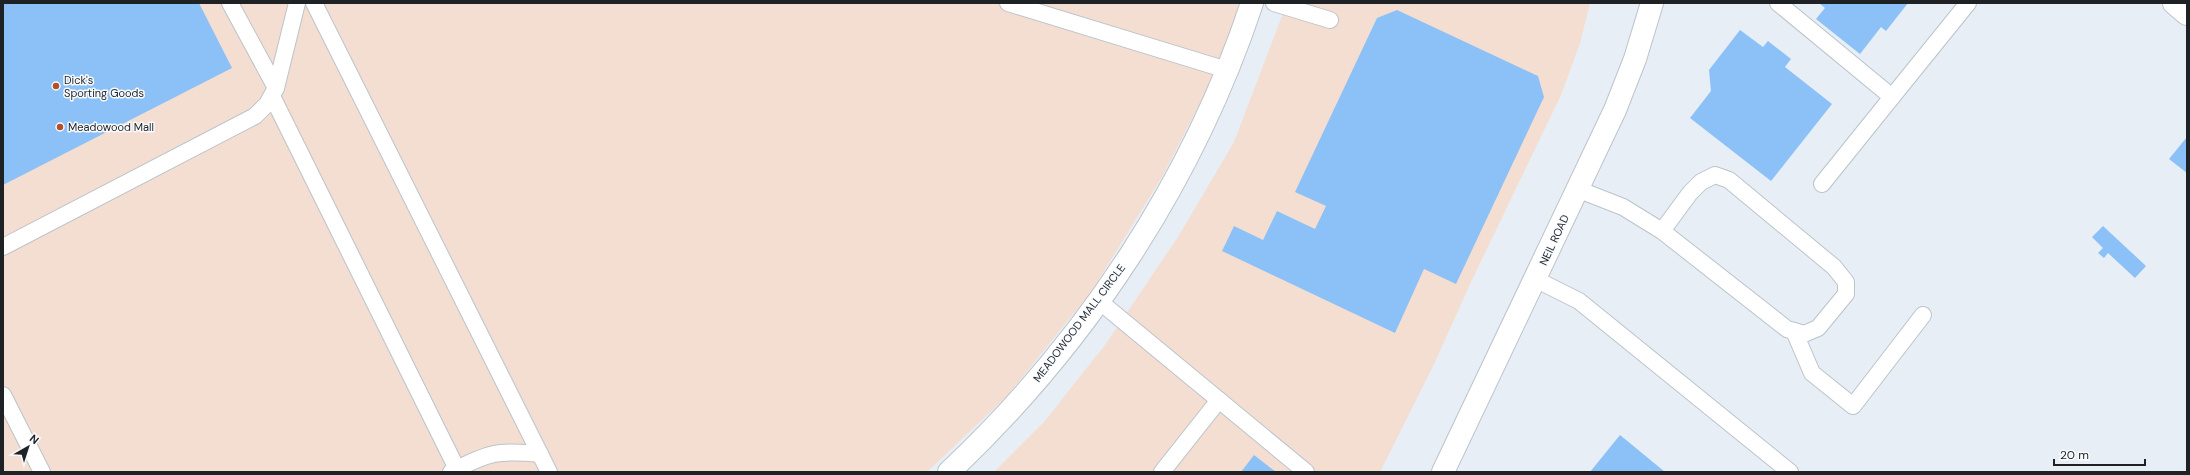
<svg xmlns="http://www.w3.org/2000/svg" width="2190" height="475" viewBox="0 0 2190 475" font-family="'DM Sans',sans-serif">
<rect width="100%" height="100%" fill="#e7eef5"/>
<!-- commercial -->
<g fill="#f4ded1">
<path d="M3,3H1239L1222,61L1162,177L1091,292L1006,397L927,472H3Z"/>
<path d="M1287,3H1590L1580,43L1561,95L1471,282L1435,362L1380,472H994L1044,422L1105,345L1178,237L1234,142Z"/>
</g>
<!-- building -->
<g fill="#8bc1f7">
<path d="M3,3H199L232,68L3,185Z"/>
<path d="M1819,3H1908L1886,31L1881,27L1860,54L1816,19L1825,8Z"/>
<path d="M1397,10L1538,76L1544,97L1456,284L1424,269L1395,333L1222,251L1234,226L1263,240L1277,211L1315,229L1326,206L1295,192L1377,18Z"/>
<path d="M1740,30L1763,47L1768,41L1791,59L1785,67L1832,104L1771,181L1690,118L1711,91L1709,70Z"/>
<path d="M2187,137V173L2169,159Z"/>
<path d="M2103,226L2146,266L2135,278L2108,253L2104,258L2098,253L2103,248L2092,237Z"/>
<path d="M1620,435L1665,472H1590Z"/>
<path d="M1254,455L1276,472H1241Z"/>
</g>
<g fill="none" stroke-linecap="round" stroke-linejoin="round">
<!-- service casing -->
<g stroke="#bcc3ca" stroke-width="18">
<g id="service">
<path d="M230,3L276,88"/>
<path d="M314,3L540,454"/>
<path d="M1008,3L1227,70"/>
<path d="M1274,3L1330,20"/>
<path d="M1778,3L1892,97L1822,184"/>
<path d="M272,96L457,469"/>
<path d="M1892,97L1968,3"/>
<path d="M1577,189L1623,207L1662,231L1787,329L1804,334L1818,328L1846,294V282L1834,267L1729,180L1715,175L1701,182L1690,193L1662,231"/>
<path d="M3,247L255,116L267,104L276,88L297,3"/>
<path d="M1535,279L1579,301L1790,472"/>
<path d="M1099,301L1306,472"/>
<path d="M1794,331L1812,373L1853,406L1923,315"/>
<path d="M3,395L42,472"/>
<path d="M451,472C489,452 498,450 540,454L549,472"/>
<path d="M1162,472L1219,400"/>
</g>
</g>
<!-- minor casing -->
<g stroke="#bcc3ca" stroke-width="24">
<g id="minor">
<path d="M2174,3L2187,14"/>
<path d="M949,472C1086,343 1193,181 1252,3"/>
</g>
</g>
<!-- tertiary casing -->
<g stroke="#bcc3ca" stroke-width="24">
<path id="tertiary" d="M1443,472L1615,110L1635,59L1652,3"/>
</g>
<!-- service -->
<use href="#service" stroke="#fff" stroke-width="16"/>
<!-- minor -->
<use href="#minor" stroke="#fff" stroke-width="22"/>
<!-- tertiary -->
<use href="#tertiary" stroke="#fff" stroke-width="22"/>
</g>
<!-- markers -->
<g fill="#b64f28" stroke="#f8fbfe" stroke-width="1.5">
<circle cx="56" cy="86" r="4"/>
<circle cx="60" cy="127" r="4"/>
</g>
<g text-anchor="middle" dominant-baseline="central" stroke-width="3" stroke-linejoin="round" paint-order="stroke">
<!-- poi labels -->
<g font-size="11" fill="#1f2225" stroke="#f8fbfe" text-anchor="start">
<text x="64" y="80">Dick's<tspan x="64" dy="13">Sporting Goods</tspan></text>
<text x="68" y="127">Meadowood Mall</text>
</g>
<!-- street labels -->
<g font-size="11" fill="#1f2225" stroke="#f8fbfe">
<text transform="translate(1554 240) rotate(-65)">NEIL ROAD</text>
<text transform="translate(1079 323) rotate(-53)">MEADOWOOD MALL CIRCLE</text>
</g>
</g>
<!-- border -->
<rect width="2190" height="475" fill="none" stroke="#1f2225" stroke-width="8"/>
<!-- north arrow -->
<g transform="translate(28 447) rotate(39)" stroke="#f8fbfe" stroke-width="3" paint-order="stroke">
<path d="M0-3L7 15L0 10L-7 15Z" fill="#1f2225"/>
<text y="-6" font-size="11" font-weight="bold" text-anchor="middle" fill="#1f2225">N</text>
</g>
<!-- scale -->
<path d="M2054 459v6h91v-6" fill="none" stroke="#1f2225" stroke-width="2"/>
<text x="2060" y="459" font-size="12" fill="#1f2225" stroke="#f8fbfe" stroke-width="3" paint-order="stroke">20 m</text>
</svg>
